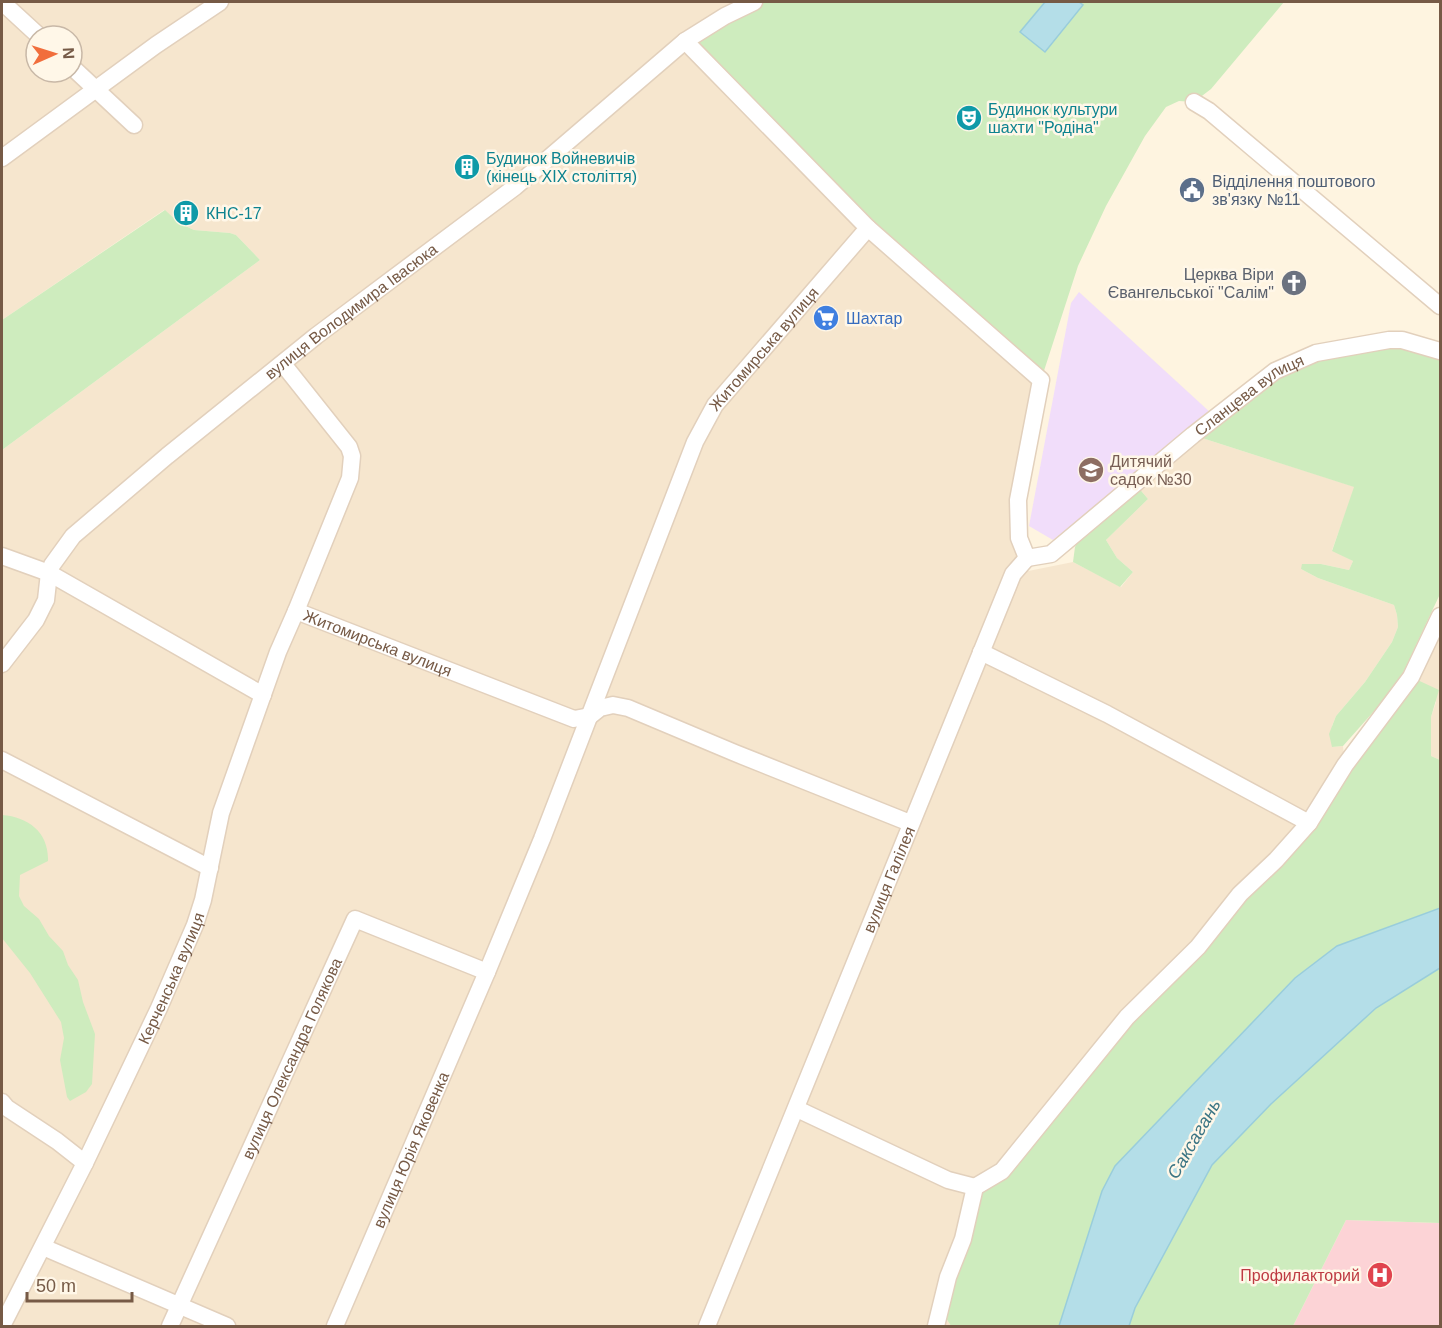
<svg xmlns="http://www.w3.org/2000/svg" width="1442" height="1328" viewBox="0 0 1442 1328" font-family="Arial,sans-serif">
<rect width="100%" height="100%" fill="#fef4e0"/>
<!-- residential -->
<g fill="#f6e6ce" fill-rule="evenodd">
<path d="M2,2H754L1041,380L1018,500L1027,558L1014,574L1073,562L1121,587L1133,572L1117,558L1106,540L1148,499L1137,486L1199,437L1355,487L1332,550L1353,561L1349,570L1321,564L1301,569L1318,578L1394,605L1397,615L1398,627L1392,642L1365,682L1336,716L1332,726V747L1343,746L1345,765L941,1310L951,1326H2V450L260,260L236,235L230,233L194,230L179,223L164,210L2,320ZM36,36H72V72H36Z"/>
<path d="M1440,616V760L1431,756V717L1436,702L1411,677Z"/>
</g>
<!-- education -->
<path fill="#f1ddfa" d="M1079,292L1212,414L1053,540L1029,526L1071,303Z"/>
<!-- medical -->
<path fill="#fcd3d6" d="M1346,1220L1440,1223V1326H1293Z"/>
<!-- green -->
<g fill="#ceecbe">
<path d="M754,2H1284L1211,89L1194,102L1179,101L1166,107L1145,136L1106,206L1078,266L1041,380L868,228L685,41Z"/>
<path d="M165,210L179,223L194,230L230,233L236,235L260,260L2,450V320Z"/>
<path d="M1389,344L1440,355V594L1404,671L1383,701L1343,746L1332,747L1329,734L1336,716L1365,682L1392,642L1398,627L1397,615L1394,605L1318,578L1301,569L1302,564H1321L1349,570L1353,561L1332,551L1354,487L1199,437L1269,383L1319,358Z"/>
<path d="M1137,486L1148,499L1106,540L1117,558L1133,572L1120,587L1073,562L1075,547L1084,530Z"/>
<path d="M1411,677L1439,690L1431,717V756L1440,760V908L1337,946L1295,978L1115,1166L1102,1191L1059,1326H951L941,1310L973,1201L990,1180L1276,860Z"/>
<path d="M2,815C29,817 49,833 48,861L20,875L19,896L24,906L39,919L49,936L63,951L68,965L78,980L83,1002L95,1034L92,1084L86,1092L70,1101L67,1097L60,1060L64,1038L61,1022L30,973L2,938Z"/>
<path d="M1440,968V1223L1346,1220L1293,1326H1129L1135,1308L1212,1165L1271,1104L1376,1008Z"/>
</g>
<!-- water -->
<g fill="#b4dee8" stroke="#99cddb" stroke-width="1.5">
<path d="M1045,2H1079L1083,5L1045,52L1020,32Z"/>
<path d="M1440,908V968L1376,1008L1271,1104L1212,1165L1135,1308L1129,1326H1059L1102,1191L1115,1166L1295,978L1337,946Z"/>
</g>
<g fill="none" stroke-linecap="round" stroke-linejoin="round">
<!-- minor casing -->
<g stroke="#e2d0bc" stroke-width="19">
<g id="minor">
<path d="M2,2L39,36"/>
<path d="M72,67L134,125"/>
<path d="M1194,102L1209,111L1440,306"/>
<path d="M2,158L156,45L220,2"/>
<path d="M868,228L1041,380L1018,500L1019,538L1027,558"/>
<path id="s1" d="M283,364L349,447L352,456L350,478L296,611L574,719L590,716L600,708L613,705L628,708L735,753L910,823"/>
<path d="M2,556L49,573L263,695"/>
<path id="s2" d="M1027,558L1051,554L1193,435L1275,371L1316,353L1389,340H1402L1440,351"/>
<path d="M981,652L1107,714L1309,823"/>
<path id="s3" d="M2,664L36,620L46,600L49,573L52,565L73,536L167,456L316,336L515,187L685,41L725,16L754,2"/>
<path d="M2,760L210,868"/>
<path d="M2,1102L7,1108L57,1141L85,1163"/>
<path d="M797,1109L948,1180L975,1187"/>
<path d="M975,1187L1002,1171L1127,1017L1198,947L1240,894L1276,860L1309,823L1345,765L1411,677L1440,616"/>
<path d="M43,1247L227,1326"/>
<path id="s4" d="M2,1326L85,1163L159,1008L195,925L203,900L221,813L278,652L296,611"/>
<path id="s5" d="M170,1326L355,919L487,972"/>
<path id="s6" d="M335,1326L487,972L542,839L695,442L715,405L868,228L685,41"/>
<path id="s7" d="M707,1326L1013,574L1027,558"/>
<path d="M936,1326L948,1277L963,1239L975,1187"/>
</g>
</g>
<!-- minor -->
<use href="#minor" stroke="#fff" stroke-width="16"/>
</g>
<!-- icons -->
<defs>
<g id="theatre-disc" transform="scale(1.35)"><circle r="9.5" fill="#0f9aa8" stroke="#fff7e8"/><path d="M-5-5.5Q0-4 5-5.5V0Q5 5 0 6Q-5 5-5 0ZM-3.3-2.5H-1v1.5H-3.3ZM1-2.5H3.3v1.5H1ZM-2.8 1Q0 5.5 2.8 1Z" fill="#fff"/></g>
<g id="building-disc" transform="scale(1.35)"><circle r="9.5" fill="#0f9aa8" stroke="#fff7e8"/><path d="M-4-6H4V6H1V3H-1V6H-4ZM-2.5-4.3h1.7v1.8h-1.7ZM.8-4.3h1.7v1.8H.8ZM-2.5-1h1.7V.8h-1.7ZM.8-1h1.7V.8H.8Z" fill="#fff"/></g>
<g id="civic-disc" transform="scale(1.35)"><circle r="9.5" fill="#5c6f8a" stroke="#fff7e8"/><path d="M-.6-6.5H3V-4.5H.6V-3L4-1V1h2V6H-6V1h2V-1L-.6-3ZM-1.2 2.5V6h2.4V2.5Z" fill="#fff"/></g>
<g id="church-disc" transform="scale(1.35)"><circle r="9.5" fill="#6b7280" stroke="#fff7e8"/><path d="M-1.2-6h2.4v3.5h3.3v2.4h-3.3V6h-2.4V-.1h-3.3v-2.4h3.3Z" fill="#fff"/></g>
<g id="supermarket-disc" transform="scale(1.35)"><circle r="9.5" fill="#3f7fe0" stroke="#fff7e8"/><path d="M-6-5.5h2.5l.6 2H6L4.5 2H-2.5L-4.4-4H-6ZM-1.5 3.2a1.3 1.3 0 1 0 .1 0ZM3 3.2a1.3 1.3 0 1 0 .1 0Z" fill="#fff"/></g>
<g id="school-disc" transform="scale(1.35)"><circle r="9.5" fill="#8d6e63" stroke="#fff7e8"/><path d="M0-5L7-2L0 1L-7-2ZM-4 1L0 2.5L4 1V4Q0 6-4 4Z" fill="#fff"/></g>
<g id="hospital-disc" transform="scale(1.35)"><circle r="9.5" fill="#e0444e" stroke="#fff7e8"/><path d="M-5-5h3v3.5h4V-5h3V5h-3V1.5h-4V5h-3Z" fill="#fff"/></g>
</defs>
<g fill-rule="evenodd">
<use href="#theatre-disc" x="969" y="118"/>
<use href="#building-disc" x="467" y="167"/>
<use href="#civic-disc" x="1192" y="190"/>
<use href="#building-disc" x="186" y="213"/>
<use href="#church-disc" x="1294" y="283"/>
<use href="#supermarket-disc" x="826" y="318"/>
<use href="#school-disc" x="1091" y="470"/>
<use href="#hospital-disc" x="1380" y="1275"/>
</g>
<g text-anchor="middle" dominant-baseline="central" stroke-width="5" stroke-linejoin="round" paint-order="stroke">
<!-- culture labels -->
<g font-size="16" fill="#0d838f" stroke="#fff7e8" text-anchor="start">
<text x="988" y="109">Будинок культури<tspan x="988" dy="18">шахти "Родіна"</tspan></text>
<text x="486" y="158">Будинок Войневичів<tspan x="486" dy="18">(кінець ХІХ століття)</tspan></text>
<text x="206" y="213">КНС-17</text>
</g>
<!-- service labels -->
<g font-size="16" fill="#4e5e75" stroke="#fff7e8" text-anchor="start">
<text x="1212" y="181">Відділення поштового<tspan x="1212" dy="18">зв'язку №11</tspan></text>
</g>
<!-- worship labels -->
<g font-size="16" fill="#5b616d" stroke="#fff7e8" text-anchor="end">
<text x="1274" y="274">Церква Віри<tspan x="1274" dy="18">Євангельської "Салім"</tspan></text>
</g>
<!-- street labels -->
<g font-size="16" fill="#765a46" stroke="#fff7e8">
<text stroke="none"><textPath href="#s3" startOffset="507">вулиця Володимира Івасюка</textPath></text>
<text stroke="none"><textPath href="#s6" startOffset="1071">Житомирська вулиця</textPath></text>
<text stroke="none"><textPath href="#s2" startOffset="279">Сланцева вулиця</textPath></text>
<text stroke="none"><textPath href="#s1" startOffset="369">Житомирська вулиця</textPath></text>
<text stroke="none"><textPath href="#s7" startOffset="482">вулиця Галілея</textPath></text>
<text stroke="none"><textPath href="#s4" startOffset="387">Керченська вулиця</textPath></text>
<text stroke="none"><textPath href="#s5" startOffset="294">вулиця Олександра Голякова</textPath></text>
<text stroke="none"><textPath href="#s6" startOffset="192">вулиця Юрія Яковенка</textPath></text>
</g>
<!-- shop labels -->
<g font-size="16" fill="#366cbe" stroke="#fff7e8" text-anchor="start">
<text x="846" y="318">Шахтар</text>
</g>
<!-- education labels -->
<g font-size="16" fill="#785e54" stroke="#fff7e8" text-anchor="start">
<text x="1110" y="461">Дитячий<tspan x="1110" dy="18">садок №30</tspan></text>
</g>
<!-- health labels -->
<g font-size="16" fill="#be3a42" stroke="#fff7e8" text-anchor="end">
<text x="1360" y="1275">Профилакторий</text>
</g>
<!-- water labels -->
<g font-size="18" font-style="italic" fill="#3b7584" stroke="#fff7e8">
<text transform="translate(1194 1139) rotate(-60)">Саксагань</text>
</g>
</g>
<!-- border -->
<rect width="1442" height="1328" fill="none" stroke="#765a46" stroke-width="6"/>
<!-- north arrow -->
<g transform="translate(54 54) rotate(87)"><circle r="28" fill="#fff7e8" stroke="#c8b8a7" stroke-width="1.5"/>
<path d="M0-4.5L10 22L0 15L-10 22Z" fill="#f16e3c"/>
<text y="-9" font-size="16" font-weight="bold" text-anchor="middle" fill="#765a46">N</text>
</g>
<!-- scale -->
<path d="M27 1292v9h105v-9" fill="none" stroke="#765a46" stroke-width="3"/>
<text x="36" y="1292" font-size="18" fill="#765a46" stroke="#fff7e8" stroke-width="4.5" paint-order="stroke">50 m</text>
</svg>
